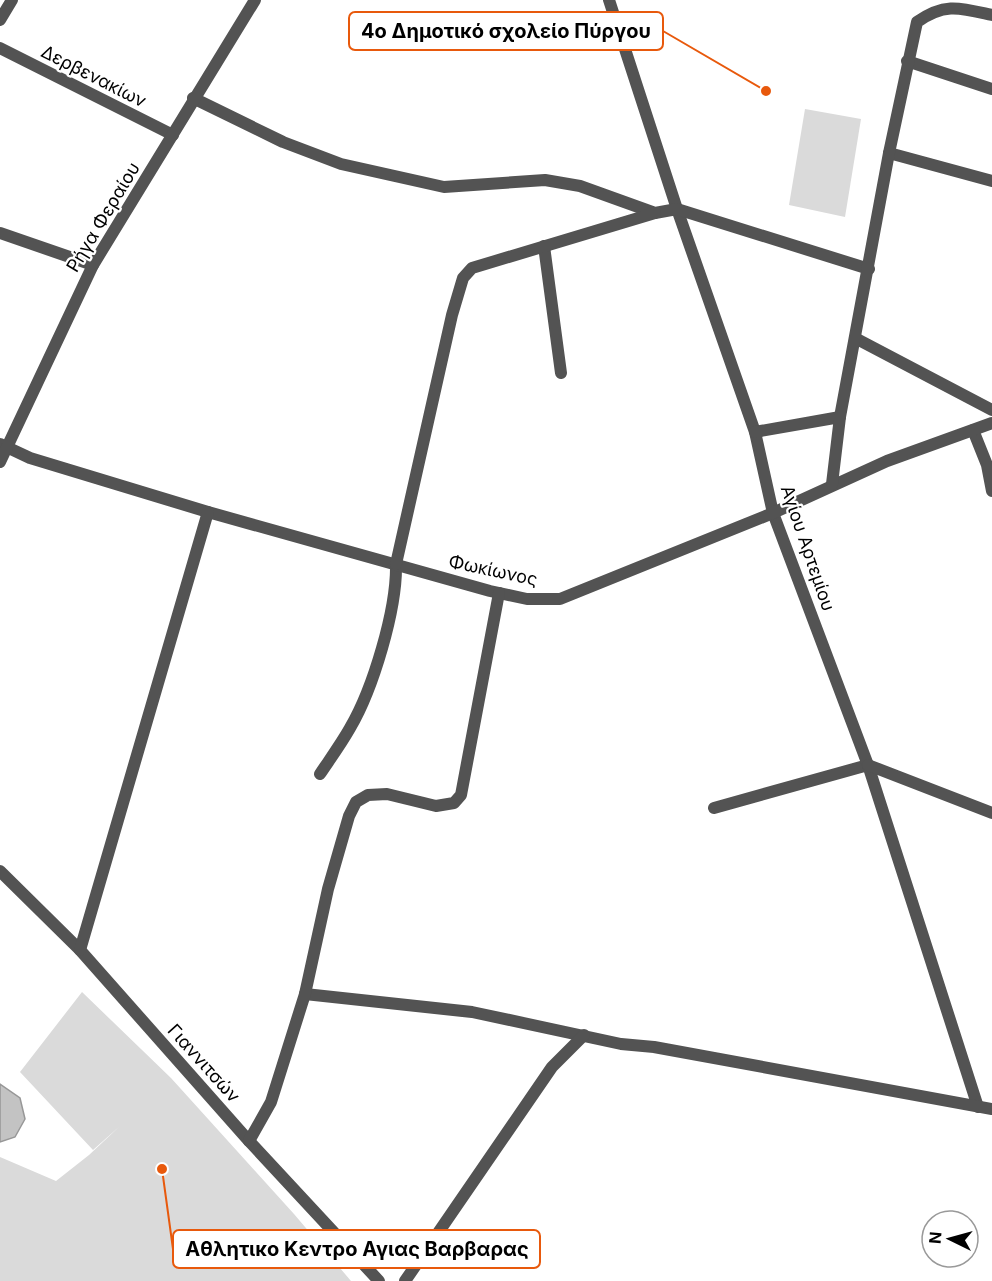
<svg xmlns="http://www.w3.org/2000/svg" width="992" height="1281" viewBox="0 0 992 1281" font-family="Inter,sans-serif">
<rect width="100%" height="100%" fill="#fff"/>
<!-- green -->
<g fill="#dadada">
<path d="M805,109L861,119L845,217L789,205Z"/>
<path d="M82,992L171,1078L294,1214L351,1281H0V1157L56,1181L89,1155L120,1126L93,1150L20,1072Z"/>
</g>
<!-- building -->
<path fill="#c3c3c3" stroke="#979797" stroke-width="1.5" d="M0,1084L20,1098L25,1119L15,1137L0,1142Z"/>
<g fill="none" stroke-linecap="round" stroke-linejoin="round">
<!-- service -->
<g stroke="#535353" stroke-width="12">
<path d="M0,233L93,265"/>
<path d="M544,246L561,373"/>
<path d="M973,430L987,465L992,491"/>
<path d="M320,774C330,759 341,744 350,728C373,689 397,609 396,564"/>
<path d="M714,808L868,765"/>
</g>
<!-- minor -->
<g stroke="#535353" stroke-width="12">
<path d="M609,0L677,209L755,432L773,513L868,765L978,1107"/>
<path d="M0,20L12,0"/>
<path d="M0,48L173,135"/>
<path d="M907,61L992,89"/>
<path d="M193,98L283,142L341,164L444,187L545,180L580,186L655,213L677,209L869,269"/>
<path d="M889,153L992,181"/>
<path d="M855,338L992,410"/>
<path d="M755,432L840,417"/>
<path d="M0,444L30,458L208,512L490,591L527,599H560L773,513L887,461L992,423"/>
<path d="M832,484L840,417L889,153L917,22C945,2 961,8 992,15"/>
<path d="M396,564L452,315L463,278L472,268L655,213"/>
<path d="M868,765L992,813"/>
<path d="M0,871L80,950L249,1141L379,1281"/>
<path d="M80,950L208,512"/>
<path d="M305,994L472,1012L621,1044L654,1047L992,1109"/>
<path d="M249,1141L271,1102L305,994L328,889L349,816L356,802L368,795L387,794L436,806L454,803L461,795L499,593"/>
<path d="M405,1281L552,1067L584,1035"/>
</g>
<!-- tertiary -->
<path stroke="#535353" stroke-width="12" d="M0,462L93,265L255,0"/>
</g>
<g text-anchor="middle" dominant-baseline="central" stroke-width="4.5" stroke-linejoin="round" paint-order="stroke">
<!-- street labels -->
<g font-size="18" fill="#000" stroke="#fff">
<text transform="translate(94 76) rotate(27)">Δερβενακίων</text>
<text transform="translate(103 217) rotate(-59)">Ρήγα Φεραίου</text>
<text transform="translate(808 548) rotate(71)">Αγίου Αρτεμίου</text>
<text transform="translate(493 570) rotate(12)">Φωκίωνος</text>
<text transform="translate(204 1063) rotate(48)">Γιαννιτσών</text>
</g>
</g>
<!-- callouts -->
<path fill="none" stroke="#e8590c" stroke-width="2" d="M766 91L663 31M162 1169L173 1249"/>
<g fill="#e8590c" stroke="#fff" stroke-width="2">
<circle cx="766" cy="91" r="6"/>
<circle cx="162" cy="1169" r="6"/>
</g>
<g fill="#fff" stroke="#e8590c" stroke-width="2">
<rect x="349" y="12" width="314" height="38" rx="6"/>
<rect x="173" y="1230" width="367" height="38" rx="6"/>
</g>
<g font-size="20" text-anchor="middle" font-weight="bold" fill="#000">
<text x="506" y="38">4ο Δημοτικό σχολείο Πύργου</text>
<text x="357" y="1256">Αθλητικο Κεντρο Αγιας Βαρβαρας</text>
</g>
<!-- north arrow -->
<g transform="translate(950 1239) rotate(275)"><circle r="28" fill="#ffffff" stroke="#999999" stroke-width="1.5"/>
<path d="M0-4.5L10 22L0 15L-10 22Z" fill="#000000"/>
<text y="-9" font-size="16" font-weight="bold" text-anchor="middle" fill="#000000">N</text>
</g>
</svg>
